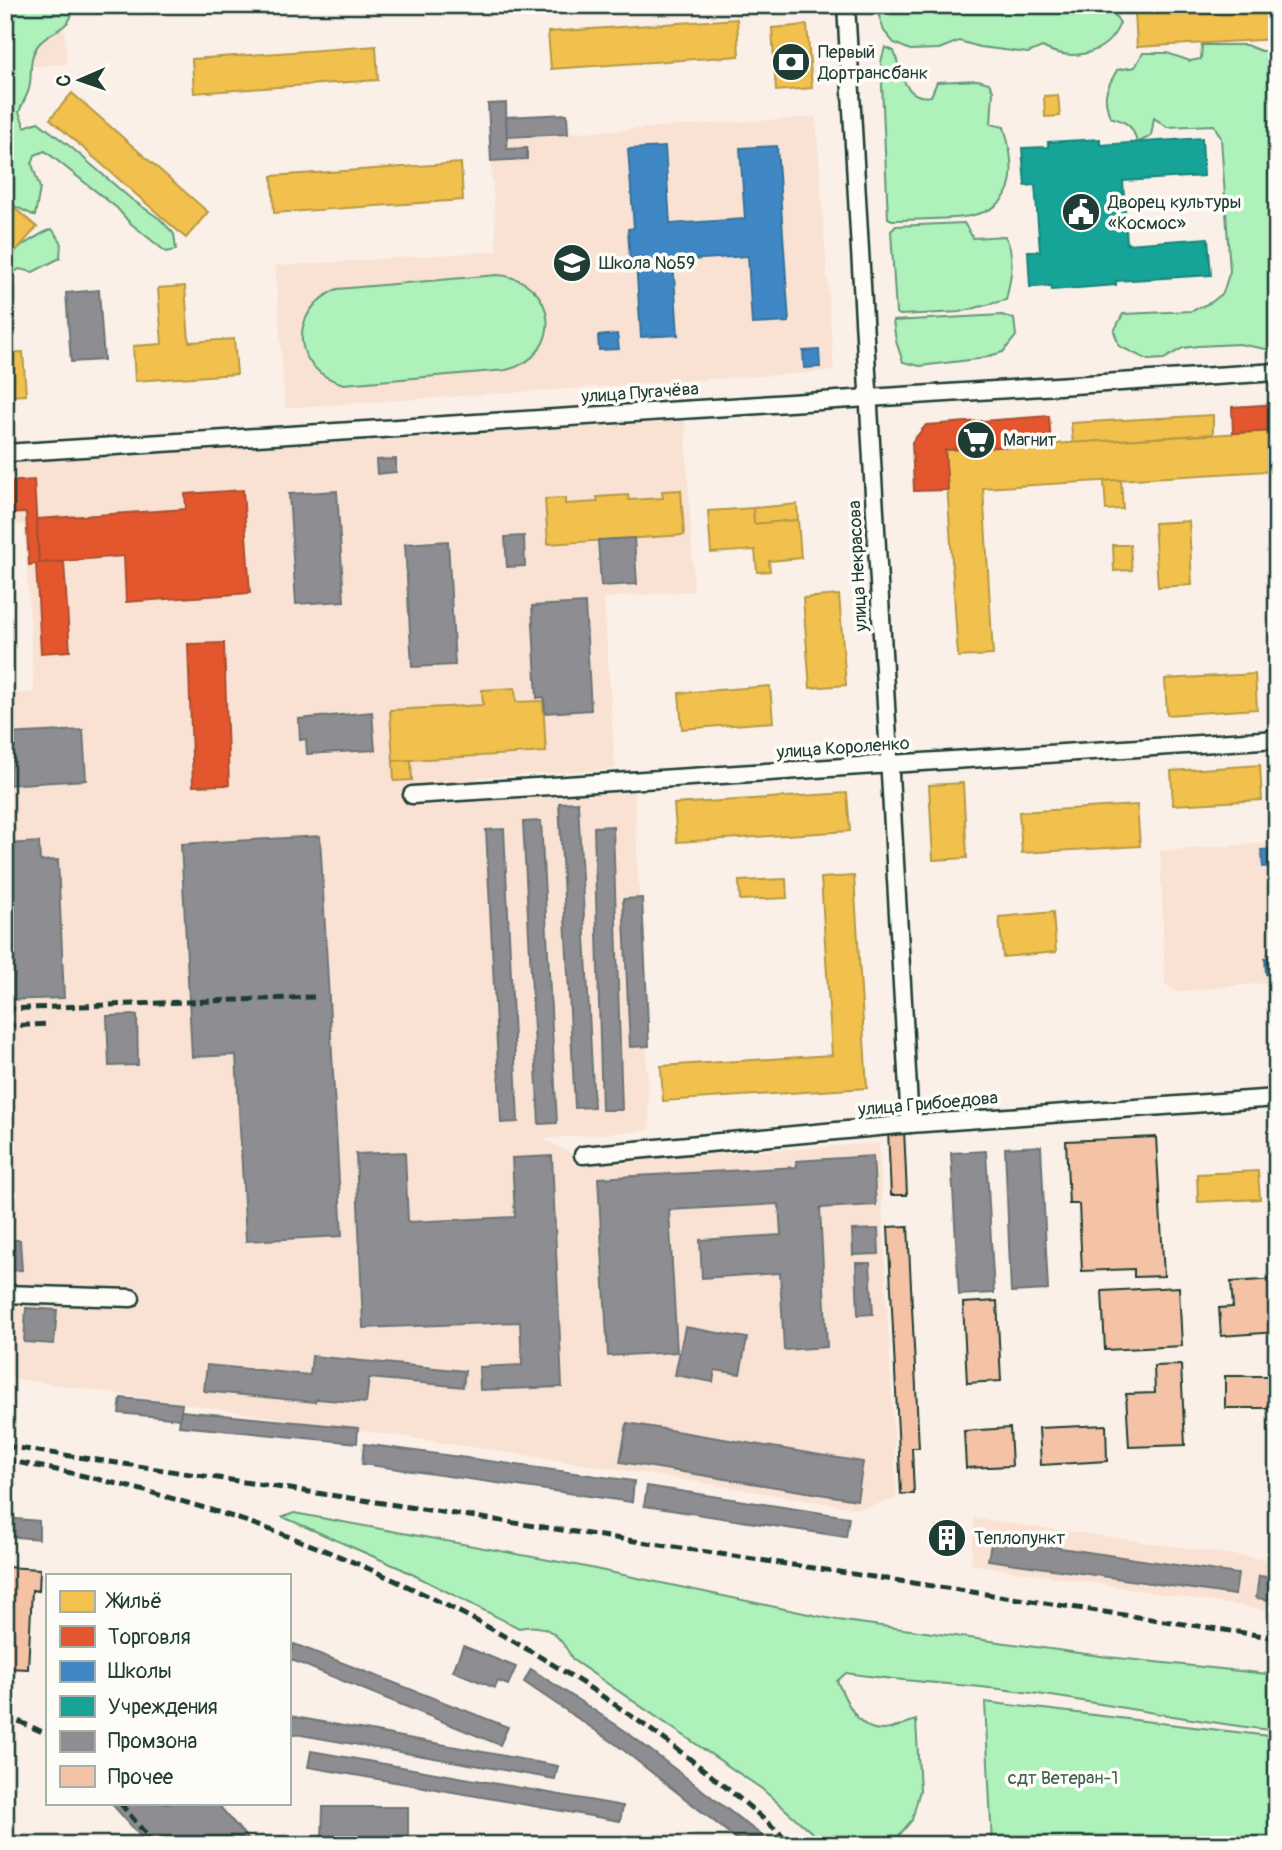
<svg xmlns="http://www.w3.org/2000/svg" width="1282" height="1850" viewBox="0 0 1282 1850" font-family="Pangolin,sans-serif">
<rect width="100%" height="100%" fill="#fbf0e7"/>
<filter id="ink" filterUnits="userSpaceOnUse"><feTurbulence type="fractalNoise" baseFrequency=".0143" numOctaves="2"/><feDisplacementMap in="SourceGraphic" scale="14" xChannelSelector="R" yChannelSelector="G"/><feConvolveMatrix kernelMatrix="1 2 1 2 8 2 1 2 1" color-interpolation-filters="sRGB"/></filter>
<g filter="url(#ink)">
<!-- built -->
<g fill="#f9e2d3">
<path d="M5,5H63L67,64L5,68Z"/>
<path d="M816,117L834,371L285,408L275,260L276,266L497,251L491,161L527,159V148L507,149V137Z"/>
<path d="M685,421L694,591L604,598L615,769L476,778L477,793L634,782L650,1130L543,1139L589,1162L879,1143L897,1499L860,1509L610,1468L5,1377V694L34,692L24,525L5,526V463Z"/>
<path d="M1277,842V982L1175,992L1165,984L1160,851Z"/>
<path d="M974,1518L1277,1561V1612L971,1564Z"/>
</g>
<!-- green -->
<g fill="#aef1bb" stroke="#669778" stroke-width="2">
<path d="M14,5H73C74,29 52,29 39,44C26,60 34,77 28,92C25,99 22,105 19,112L25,127L38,122L72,148L131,199L160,219L174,234L176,250L166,252L129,222L117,208L45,151L35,155L32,164L40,188L35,216L14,206L5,196V13L15,18Z"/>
<path d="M883,5L923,7L1109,5L1120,23C1107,56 1071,62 1042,47L1028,53L980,47L959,41L939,49L910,50L894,43L884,31L879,16Z"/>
<path d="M1202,45H1246L1261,51L1277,50V351L1239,344L1198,346L1183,348L1164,359L1148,360L1119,346L1114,331L1123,314L1192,311L1212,302L1223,293L1230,271L1221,138L1214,125L1167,127L1154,118L1151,136L1137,143C1133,125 1127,122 1110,117C1102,94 1106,90 1117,70L1135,67L1143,53H1167L1190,61L1201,59Z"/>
<path d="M885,47L894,51C901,71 904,101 931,96L937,82L978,80L989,83L993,91L991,124L1004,127C1035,230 964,217 892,220L888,218L881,62Z"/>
<path d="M964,223L973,238L1005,236C1016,255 1011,279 1006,300L960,312L900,315L896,313L891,231L896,226Z"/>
<path d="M52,229L61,242L60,258L33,272L19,269L5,279V247L8,250C26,247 35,235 52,229Z"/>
<path d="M497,275C559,279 566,356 506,370L344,384C290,370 288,311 337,289Z"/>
<path d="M1002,315L1014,319L1016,336L1003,352L978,359L920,366L903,362L896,341L893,321Z"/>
<path d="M294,1513L576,1565L837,1620L1108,1657L1277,1675V1731C1197,1722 1118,1706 1038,1694C974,1684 910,1683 846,1673L837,1681C846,1700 858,1732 884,1730C894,1729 906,1723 916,1720L920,1790L912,1820L891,1845H826L762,1789L573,1660C561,1637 548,1621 519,1628L402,1569L283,1517Z"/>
<path d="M985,1702L1277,1737V1845H992Z"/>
</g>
<!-- homes -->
<g fill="#f2c14e" stroke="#b39946" stroke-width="2">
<path d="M1260,5H1277V39L1137,47L1135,13Z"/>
<path d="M737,19L739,56L551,69L548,32Z"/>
<path d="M807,25L812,88L776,91L772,28Z"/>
<path d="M376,46L378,80L194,93L192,59Z"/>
<path d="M72,93L208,212L186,238L50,119Z"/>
<path d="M1058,95L1060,116L1045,117L1044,96Z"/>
<path d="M461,163L463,200L274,213L272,176Z"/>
<path d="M5,200L37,227L15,252L5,243Z"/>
<path d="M185,286L189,342L234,339L237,374L135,381L133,346L162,344L158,288Z"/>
<path d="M23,352L26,395L5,396V353Z"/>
<path d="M1213,415V434L1073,443L1071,423Z"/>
<path d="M1277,431V614L1268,471L983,488L993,655L958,657L945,450Z"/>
<path d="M1121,480L1123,509L1106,510L1104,481Z"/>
<path d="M681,490L684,535L548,544L545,499L565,498V504L598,502L597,497L628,495L629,500L663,498L662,491Z"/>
<path d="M797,504L798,520L754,524L753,508Z"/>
<path d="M753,508L754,524L798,520L801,558L769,561L770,571L757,572L755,550L711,553L708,511Z"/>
<path d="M1189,521L1192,585L1158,587L1154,523Z"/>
<path d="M1113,545H1130L1132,570L1114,571Z"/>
<path d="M839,595L846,685L810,688L803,598Z"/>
<path d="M1255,674L1257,709L1167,715L1165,679Z"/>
<path d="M770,686L773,722L682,729L679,693Z"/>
<path d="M515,688L516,702L543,701L546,752L393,761L390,710L483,705L482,690Z"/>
<path d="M411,760L412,780L394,781L393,761Z"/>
<path d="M1260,765L1262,800L1173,805L1171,771Z"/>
<path d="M963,783L967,858L933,860L929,785Z"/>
<path d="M847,793L850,831L677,842L674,804Z"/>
<path d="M1137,805L1140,846L1022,853L1019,812Z"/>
<path d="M854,876L867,1088L663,1101L661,1066L832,1055L821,878Z"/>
<path d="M786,879L787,898L740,900L739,881Z"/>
<path d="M1053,912L1056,952L1003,957L999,917Z"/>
<path d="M1258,1171L1260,1199L1198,1202L1197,1174Z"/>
</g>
<!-- shops -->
<g fill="#e4572e" stroke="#a94f30" stroke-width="2">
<path d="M1277,404V431L1233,433L1232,407Z"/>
<path d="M1049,416L1051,444L945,450L948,490L914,491L912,442L926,425Z"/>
<path d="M34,480L39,563L64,562L70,651L41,653L36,564L29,565L26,513L5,514V482Z"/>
<path d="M243,490L250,593L126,602L124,556L39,563L37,519L186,509L185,494Z"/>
<path d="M224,643L229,785L193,786L188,644Z"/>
</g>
<!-- schools -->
<g fill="#3f88c5" stroke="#35729a" stroke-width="2">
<path d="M777,146L789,322L752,324L748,256L673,261L678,335L641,337L636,262H630L628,229L634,228L628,149L665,147L670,224L745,219L740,148Z"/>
<path d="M617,334L619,349L599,350L598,336Z"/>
<path d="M819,350L820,367L804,368L803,351Z"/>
<path d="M1277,849V866L1263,867L1261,850Z"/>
<path d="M1277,957V973L1266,974L1265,958Z"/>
</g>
<!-- public -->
<path fill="#17a398" stroke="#19847a" stroke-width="2" d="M1202,138L1204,176L1123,181L1127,244L1208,238L1211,275L1116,281V285L1052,290L1051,286L1030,287L1028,251H1040L1035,185L1025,186L1022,148L1048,147V142L1100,139V145Z"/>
<!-- industry -->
<g fill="#8d8d92" stroke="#6c7576" stroke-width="2">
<path d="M506,103L507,149L527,148V159L491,161L488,104Z"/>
<path d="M567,114L568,134L507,137L506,117Z"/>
<path d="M99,290L104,360L71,362L66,293Z"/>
<path d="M396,459V472L377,474L376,460Z"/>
<path d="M337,491L344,601L296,604L289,494Z"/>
<path d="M524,536L525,566L507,567L505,537Z"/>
<path d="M634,538L637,584L601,586L598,540Z"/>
<path d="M448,541L455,665L412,667L405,544Z"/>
<path d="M585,603L591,710L545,713L544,697L537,698L532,606Z"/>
<path d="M372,712L375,750L307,754L306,739L300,740L299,719Z"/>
<path d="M83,730L86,780L5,785V734Z"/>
<path d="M578,802L594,1107L575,1108L559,803Z"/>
<path d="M541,821L557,1123L539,1124L523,822Z"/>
<path d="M613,826L622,1110H602L594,827Z"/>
<path d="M504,829L518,1122L501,1123L486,830Z"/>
<path d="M320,836L342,1236L246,1241L236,1055L192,1057L181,844Z"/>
<path d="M39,842L40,861L58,860L64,998L5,1000V844Z"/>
<path d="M642,898L649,1046L630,1047L623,899Z"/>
<path d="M137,1015L138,1065L109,1066L107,1016Z"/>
<path d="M1041,1146L1048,1290L1011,1292L1005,1148Z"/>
<path d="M986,1151L994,1293L959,1295L951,1153Z"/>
<path d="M405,1152L408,1222L515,1217L512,1158L552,1156L562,1387L480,1390L479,1367L522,1365L520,1322L363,1328L356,1154Z"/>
<path d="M873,1156L876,1205L820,1208L827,1347L784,1350L780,1273L702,1278L700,1240L781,1235L779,1204L669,1210L677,1352L608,1356L598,1178L797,1167L796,1161Z"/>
<path d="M878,1229L879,1254L853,1255L852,1230Z"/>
<path d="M5,1240H20L22,1270L5,1271Z"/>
<path d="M856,1263H870L873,1314L858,1315Z"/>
<path d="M26,1308L57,1310L54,1344L24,1342Z"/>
<path d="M685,1327L747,1338L740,1374L715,1370L713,1382L675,1375Z"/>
<path d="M312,1356L465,1371L463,1387L369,1378L366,1403L316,1399L315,1402L204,1391L207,1365L310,1375Z"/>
<path d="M121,1398L182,1404L180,1419L119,1413Z"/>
<path d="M181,1411L358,1428L357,1443L179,1426Z"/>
<path d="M627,1423L863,1462L857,1500L620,1462Z"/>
<path d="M364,1444L634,1481L632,1502L362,1464Z"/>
<path d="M647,1486L849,1517L846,1537L644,1506Z"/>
<path d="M5,1518L39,1521V1539L5,1536Z"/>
<path d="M992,1538L1238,1574L1235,1595L988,1560Z"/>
<path d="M1259,1576L1277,1578V1601L1256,1598Z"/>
<path d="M294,1644L508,1727L500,1745L289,1659Z"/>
<path d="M463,1646L516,1667L508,1685L498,1681L495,1688L453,1671Z"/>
<path d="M531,1669L624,1730L761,1835L771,1845H744L617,1745L524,1682Z"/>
<path d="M290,1716L558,1766L555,1779L289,1733Z"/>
<path d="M311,1751L623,1806L620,1821L308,1767Z"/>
<path d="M111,1803H217L253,1845H148Z"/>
<path d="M323,1807H408V1842H322Z"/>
</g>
<!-- building -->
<g fill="#f4c2a5" stroke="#1f3d34" stroke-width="2">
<path d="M904,1129L907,1195H891L888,1130Z"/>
<path d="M1156,1137L1164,1276L1134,1277V1269L1082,1271L1079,1204H1069L1066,1141Z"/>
<path d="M908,1226L919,1448H912L914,1494H901L888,1227Z"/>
<path d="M1277,1279V1332L1221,1336L1219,1308L1233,1307L1231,1282Z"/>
<path d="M1179,1287L1182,1346L1105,1350L1102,1291Z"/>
<path d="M997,1301L1001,1381L967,1383L963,1303Z"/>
<path d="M1181,1365L1185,1445L1129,1447L1126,1394L1155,1393L1154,1366Z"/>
<rect x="1225" y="1376" width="52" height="32"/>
<path d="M1106,1425L1107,1461L1041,1465L1039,1428Z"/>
<path d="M1010,1428L1012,1466L966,1468L964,1431Z"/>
<path d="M955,1527L957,1547L939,1549L937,1528Z"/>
<path d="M5,1567L40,1569L39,1591L32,1590L28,1669L8,1668L7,1694Z"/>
</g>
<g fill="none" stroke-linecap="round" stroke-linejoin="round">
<!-- minor casing -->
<g stroke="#1f3d34" stroke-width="21">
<g id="minor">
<path d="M846,5L910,1124"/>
<path d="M5,453L1277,372"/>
<path d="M412,795L1277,739"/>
<path d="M583,1155L910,1124L1277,1098"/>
<path d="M5,1294L131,1298"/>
</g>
</g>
<!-- minor -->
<use href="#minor" stroke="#fdfcf7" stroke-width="16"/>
<!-- rail -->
<g stroke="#1f3d34" stroke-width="5" stroke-dasharray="10 5" stroke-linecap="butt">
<path d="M5,1009L314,997"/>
<path d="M5,1026L50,1024"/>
<path d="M5,1446L1277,1638"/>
<path d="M5,1460C307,1514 565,1639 793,1845"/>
<path d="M5,1715L47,1734"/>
<path d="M120,1803L155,1845"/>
</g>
</g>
</g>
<!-- icons -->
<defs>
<g id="bank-disc" transform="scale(2.0125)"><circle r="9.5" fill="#1f3d34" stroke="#fdfcf7"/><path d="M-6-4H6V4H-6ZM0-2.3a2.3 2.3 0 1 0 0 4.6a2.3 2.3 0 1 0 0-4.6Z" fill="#fff"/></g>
<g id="civic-disc" transform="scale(2.0125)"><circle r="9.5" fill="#1f3d34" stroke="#fdfcf7"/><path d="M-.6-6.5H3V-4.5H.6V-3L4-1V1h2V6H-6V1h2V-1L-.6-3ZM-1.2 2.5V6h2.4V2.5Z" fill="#fff"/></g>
<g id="school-disc" transform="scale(2.0125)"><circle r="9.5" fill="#1f3d34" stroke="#fdfcf7"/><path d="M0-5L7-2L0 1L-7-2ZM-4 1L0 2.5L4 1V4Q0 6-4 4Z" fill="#fff"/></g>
<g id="supermarket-disc" transform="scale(2.0125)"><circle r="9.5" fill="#1f3d34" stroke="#fdfcf7"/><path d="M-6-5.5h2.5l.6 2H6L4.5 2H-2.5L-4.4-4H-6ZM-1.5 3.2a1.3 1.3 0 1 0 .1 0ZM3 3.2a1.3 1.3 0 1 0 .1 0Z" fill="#fff"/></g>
<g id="building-disc" transform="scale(2.0125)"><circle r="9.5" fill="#1f3d34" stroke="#fdfcf7"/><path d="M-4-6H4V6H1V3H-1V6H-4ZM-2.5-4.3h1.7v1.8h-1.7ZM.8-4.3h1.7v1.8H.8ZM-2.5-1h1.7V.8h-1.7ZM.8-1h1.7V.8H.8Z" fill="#fff"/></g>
</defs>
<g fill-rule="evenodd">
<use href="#bank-disc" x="791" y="62"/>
<use href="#civic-disc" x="1081" y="212"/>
<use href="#school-disc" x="572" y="263"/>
<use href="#supermarket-disc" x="976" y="440"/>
<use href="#building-disc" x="947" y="1538"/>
</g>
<g text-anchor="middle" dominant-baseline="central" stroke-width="7" stroke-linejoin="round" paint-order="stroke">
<!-- poi labels -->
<g font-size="18" fill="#1f3d34" stroke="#fdfcf7" text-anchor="start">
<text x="818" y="52">Первый<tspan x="818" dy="21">Дортрансбанк</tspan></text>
<text x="1108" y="202">Дворец культуры<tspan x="1108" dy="21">«Космос»</tspan></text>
<text x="599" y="263">Школа №59</text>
<text x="1003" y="440">Магнит</text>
<text x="974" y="1538">Теплопункт</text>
</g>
<!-- street labels -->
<g font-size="18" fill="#1f3d34" stroke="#fdfcf7">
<text transform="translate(640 393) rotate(-4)">улица Пугачёва</text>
<text transform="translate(858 566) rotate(-93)">улица Некрасова</text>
<text transform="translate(843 748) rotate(-4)">улица Короленко</text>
<text transform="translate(928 1104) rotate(-5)">улица Грибоедова</text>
</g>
<!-- park labels -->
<g font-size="18" fill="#3c614f" stroke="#fdfcf7">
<text x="1063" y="1778">сдт Ветеран-1</text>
</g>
</g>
<!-- margin -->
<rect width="1282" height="1850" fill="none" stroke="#fdfcf7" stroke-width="28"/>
<rect x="14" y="14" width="1254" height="1822" fill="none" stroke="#1f3d34" stroke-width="2.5" filter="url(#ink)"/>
<!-- legend -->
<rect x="46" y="1574" width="245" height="231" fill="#fdfcf7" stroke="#a4b0a9" stroke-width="2"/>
<rect x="60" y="1591" width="35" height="21" fill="#f2c14e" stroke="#a4b0a9" stroke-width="2"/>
<text x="108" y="1608" font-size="21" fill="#1f3d34">Жильё</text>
<rect x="60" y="1626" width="35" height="21" fill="#e4572e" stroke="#a4b0a9" stroke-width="2"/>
<text x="108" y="1644" font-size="21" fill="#1f3d34">Торговля</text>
<rect x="60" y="1661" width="35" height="21" fill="#3f88c5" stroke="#a4b0a9" stroke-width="2"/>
<text x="108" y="1678" font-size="21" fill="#1f3d34">Школы</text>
<rect x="60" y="1696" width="35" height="21" fill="#17a398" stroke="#a4b0a9" stroke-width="2"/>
<text x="108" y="1714" font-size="21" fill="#1f3d34">Учреждения</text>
<rect x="60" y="1731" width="35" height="21" fill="#8d8d92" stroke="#a4b0a9" stroke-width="2"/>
<text x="108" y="1748" font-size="21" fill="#1f3d34">Промзона</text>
<rect x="60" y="1766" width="35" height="21" fill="#f4c2a5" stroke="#a4b0a9" stroke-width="2"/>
<text x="108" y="1784" font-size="21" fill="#1f3d34">Прочее</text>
<!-- north arrow -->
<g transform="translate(80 80) rotate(268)" stroke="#fdfcf7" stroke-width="5" paint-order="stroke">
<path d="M0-5L12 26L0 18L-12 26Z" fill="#1f3d34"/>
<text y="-10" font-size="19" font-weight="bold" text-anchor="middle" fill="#1f3d34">С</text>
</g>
</svg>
